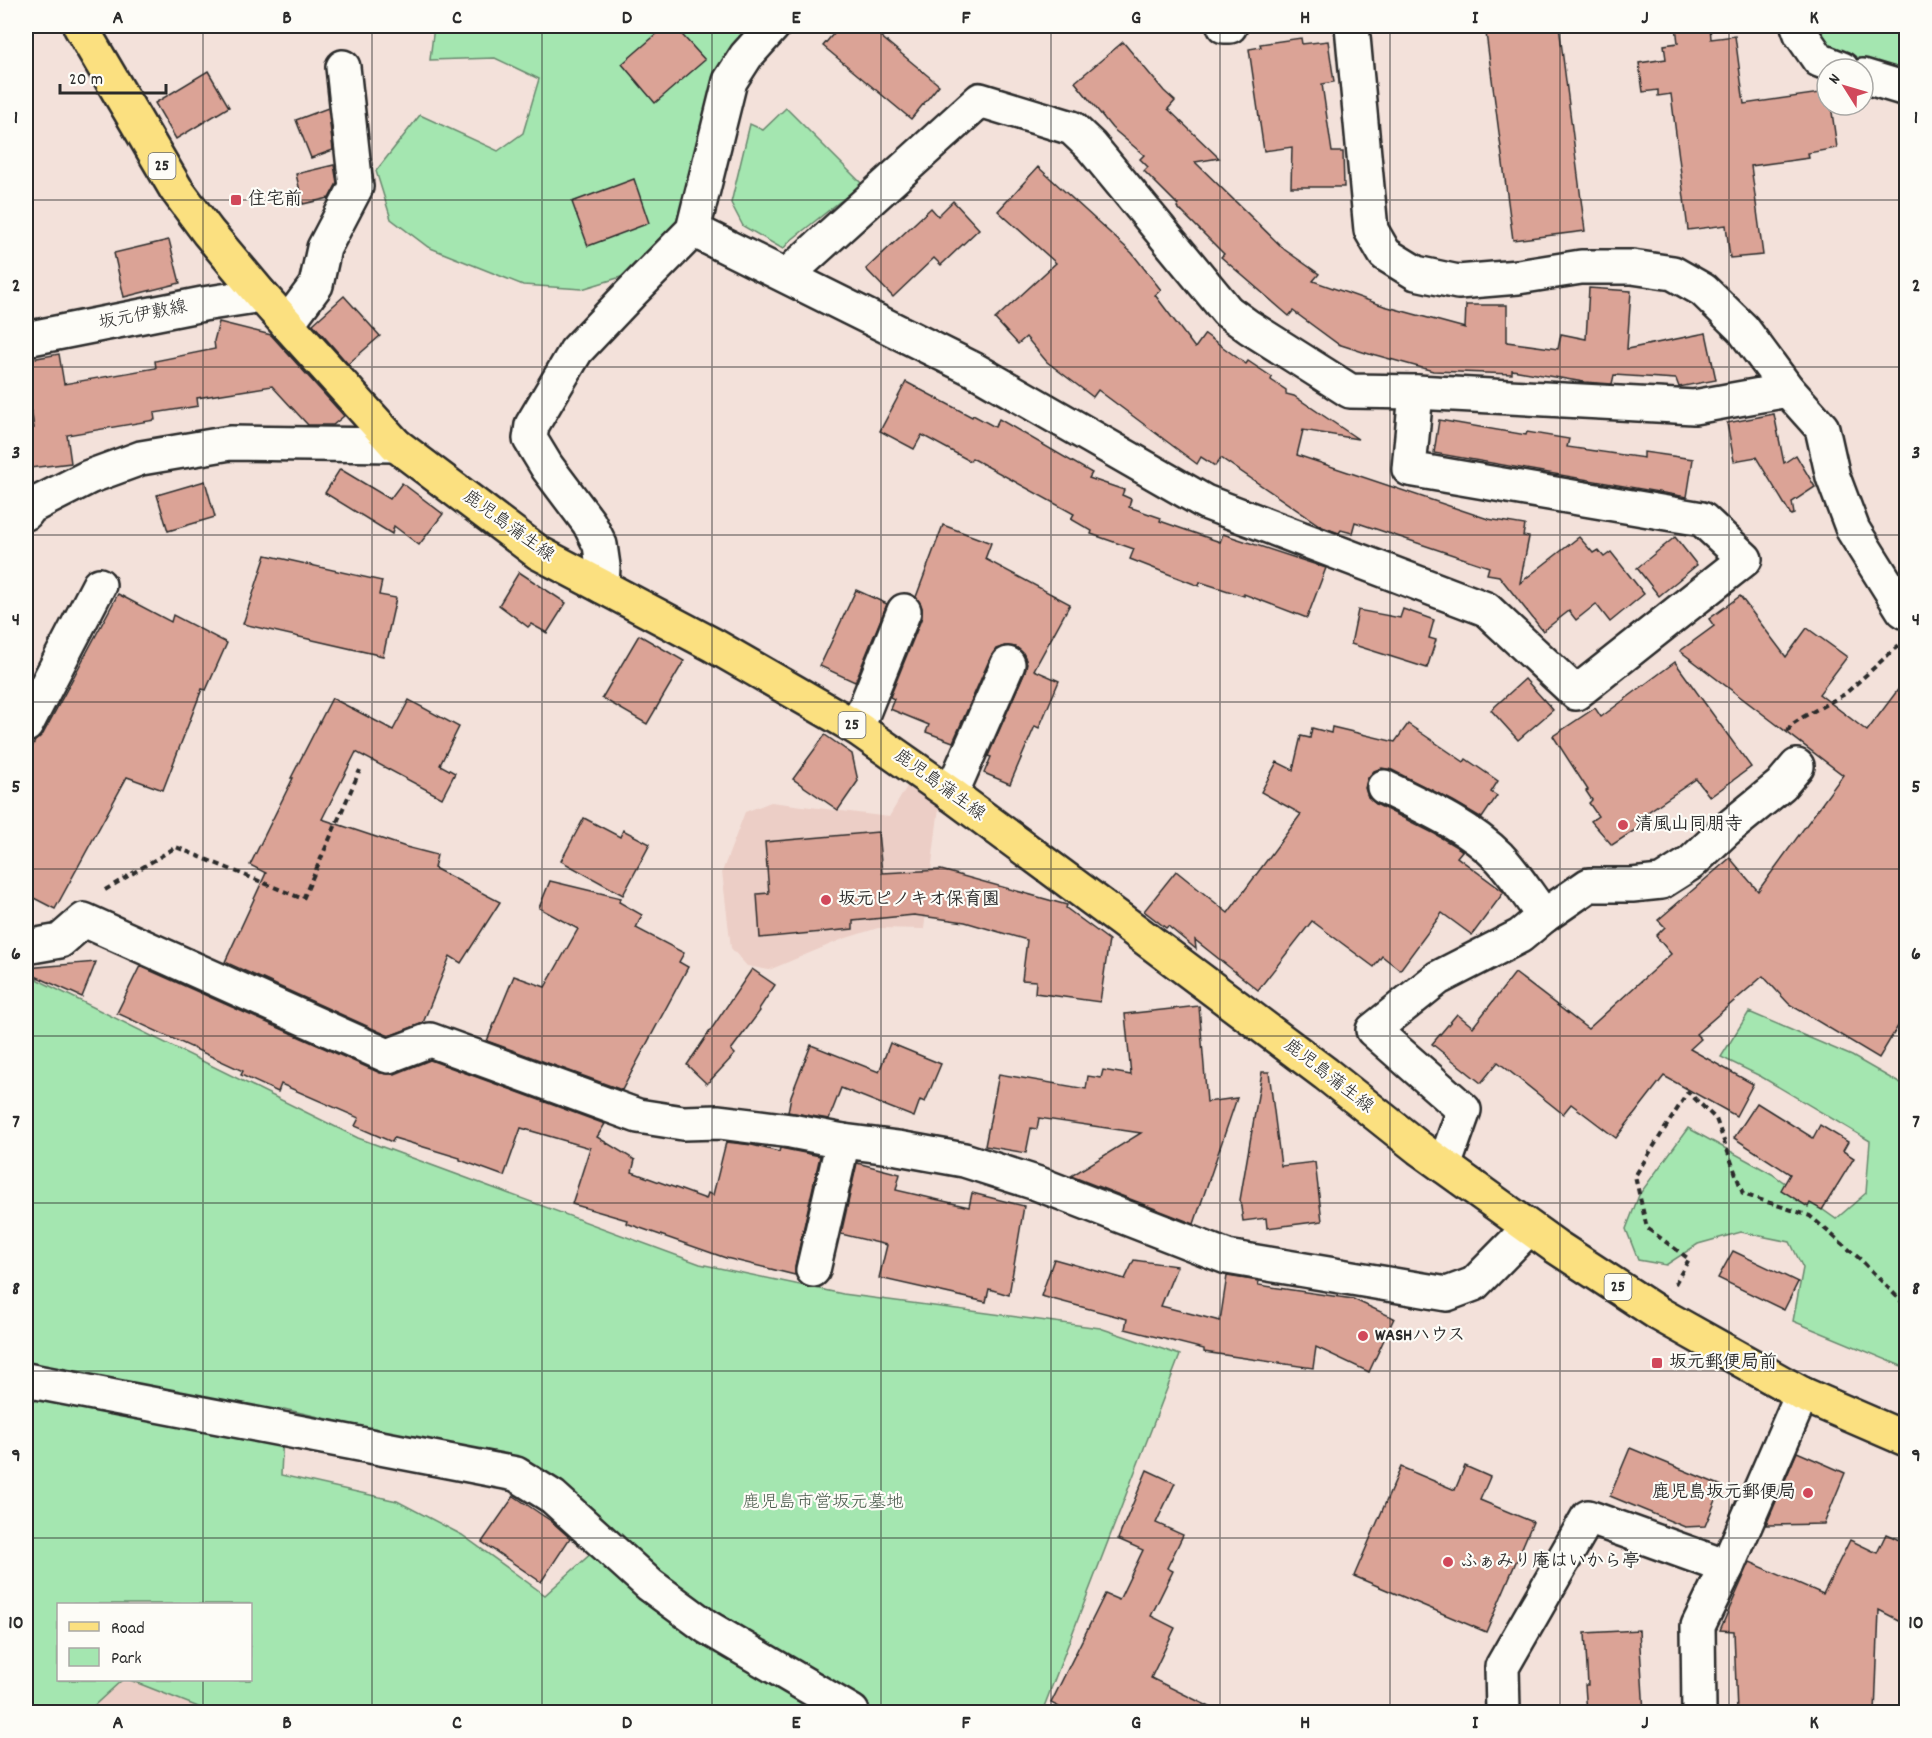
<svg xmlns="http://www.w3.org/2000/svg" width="1932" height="1738" viewBox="0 0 1932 1738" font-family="Dekko,'Klee One',sans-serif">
<rect width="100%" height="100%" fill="#f3e1da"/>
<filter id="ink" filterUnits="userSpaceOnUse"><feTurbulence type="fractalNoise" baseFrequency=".0167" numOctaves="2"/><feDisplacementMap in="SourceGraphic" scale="12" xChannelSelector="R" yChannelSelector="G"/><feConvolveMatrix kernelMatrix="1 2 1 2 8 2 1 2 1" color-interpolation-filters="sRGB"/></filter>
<g filter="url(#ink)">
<!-- built -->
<g fill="#eccec6">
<path d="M909,783L939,807L924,929L878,928L843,939L769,970L747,966L731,948L722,872L745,812L771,802L889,817Z"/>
<path d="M122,1680H130L211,1712H87Z"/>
</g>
<!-- green -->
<g fill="#a4e6b0" stroke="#68886e" stroke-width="1.5" fill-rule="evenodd">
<path d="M434,26H760L688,209L624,276L582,289L523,285L428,247L391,219L376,171L420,115L498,151L523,133L539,79L495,58L430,60Z"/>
<path d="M1818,26H1906V72L1846,54L1827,43Z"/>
<path d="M786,108L862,184L790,241L783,249L743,226L731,203L750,124L763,130Z"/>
<path d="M26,974L358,1138L700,1264L843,1294L1100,1328L1180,1355L1042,1712H211L130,1680H250V1604H58V1680H122L87,1712H26ZM284,1409L539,1467L615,1532L545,1595L462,1535L397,1501L281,1475Z"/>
<path d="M1749,1012L1852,1056L1906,1087V1368L1793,1321L1803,1268L1790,1242L1741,1232L1698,1244L1666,1265L1638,1260L1626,1229L1639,1195L1688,1128L1772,1174L1836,1219L1866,1193L1870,1141L1760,1076L1721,1057Z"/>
</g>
<!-- building -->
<g fill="#dba396" stroke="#2b2b2b" stroke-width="1.5">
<path d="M666,26H674L705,60L655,103L622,64Z"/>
<path d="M840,26H868L939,85L911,119L823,46Z"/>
<path d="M1544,26H1559L1585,231L1513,240L1486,33Z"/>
<path d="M1676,26H1710L1711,39L1735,36L1744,104L1827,92V105H1831L1837,148L1808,153L1809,158L1751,166L1763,255L1730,258L1726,225L1688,230L1671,94L1658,96V90L1643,92L1639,63L1666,59L1664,45L1678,43Z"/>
<path d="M1301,38L1302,44L1328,41L1334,82L1322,84L1332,152H1343L1344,187H1291L1292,147L1264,151L1249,49L1261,47L1260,44Z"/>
<path d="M1123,42L1164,91L1175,101L1168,109L1219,158L1195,162L1285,250L1319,274L1313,281L1384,306L1465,328L1466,305H1507V342L1558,349L1561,334L1586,339L1589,288L1631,291L1627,349L1706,333L1716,380L1679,387L1676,379L1614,375L1612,384L1584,382L1512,370V374L1433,371L1372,354V355L1338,344L1293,311L1289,316L1221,257L1224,254L1177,207L1178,205L1144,171L1148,167L1140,159L1144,155L1112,128L1075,82Z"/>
<path d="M208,71L229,107L176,139L155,103Z"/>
<path d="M328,108L333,150L311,158L296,120Z"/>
<path d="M334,165L337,183L329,198L303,204L296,174Z"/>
<path d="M1038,167L1132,253L1161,290L1155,295L1195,348L1205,334L1246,364L1248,361L1272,377L1271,380L1286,390V394L1294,396L1358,439L1303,430L1297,455L1488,519L1525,525L1523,536L1529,537L1520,583L1579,537L1593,553L1598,550L1604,557L1611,552L1644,594L1610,622L1596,604L1576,620L1569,611L1543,631L1499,576L1487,574L1489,567L1355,522L1352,533L1341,530L1339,533L1322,527L1221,458L1215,466L1201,457L1197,464L1098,390L1093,397L1047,362L1026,337L1018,344L995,319L1056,263L998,211Z"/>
<path d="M634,179L649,223L588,246L572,202Z"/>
<path d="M953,201L979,229L941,265L934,258L893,297L866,269L931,208L938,216Z"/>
<path d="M169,240L180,283L124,297L114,253Z"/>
<path d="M344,296L380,336L348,364L313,324Z"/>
<path d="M219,322L271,335L344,416L333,425H308L272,386L197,398L198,406L154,413L155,420L67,435L71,463L30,468L26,429L34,428L26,374V360L59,354L64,384L156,368L155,361L215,349L214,341Z"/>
<path d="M906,382L972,417L973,415L995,427L999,419L1092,473L1089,478L1124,490L1122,495L1131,499L1129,507L1161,518L1160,521L1220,542L1223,534L1326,568L1307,618L1244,594V596L1200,582L1199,586L1130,559L1134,549L1091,534L1092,531L1071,519L1074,514L972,458L970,461L922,435L914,449L880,431Z"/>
<path d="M1774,414L1784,463L1796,455L1815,487L1792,502L1794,514L1791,515L1756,457L1734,461L1727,423Z"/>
<path d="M1439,420L1526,435L1527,432L1569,439L1567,447L1644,458V452L1693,459L1687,497L1434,453Z"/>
<path d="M340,469L390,499L402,483L443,514L419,545L394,526L392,534L325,493Z"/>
<path d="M205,481L215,517L168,531L157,495Z"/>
<path d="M943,525L991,543L985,559L1070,604L1034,670L1059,681L1039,728L1035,726L1010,784L984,773L991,757L988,756L1025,671L1027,663L1023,653L1016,647L1005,646L996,649L991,656L953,742L926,732L929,725L890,709L894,699L890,697L922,617V608L916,597Z"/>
<path d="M1675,537L1697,565L1659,596L1637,568Z"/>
<path d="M266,555L382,581L379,595L396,598L383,656L243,624Z"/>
<path d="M519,572L566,603L547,633L531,624L528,627L499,605Z"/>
<path d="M856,590L887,604L855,682L820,666Z"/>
<path d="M118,594L171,622L173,615L227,643L206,690L202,689L163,790L127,777L55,909L26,894V760L35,741L43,734Z"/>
<path d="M1740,596L1786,657L1807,628L1847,657L1819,694L1867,731L1906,679V1013L1879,1058L1789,1004L1763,976L1696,1034L1701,1039L1690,1049L1753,1084L1736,1116L1664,1076L1616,1138L1571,1104L1563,1114L1498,1062L1481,1083L1432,1044L1457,1014L1473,1027L1515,973L1588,1029L1671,954L1656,936L1665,927L1658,920L1730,858L1758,891L1843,775L1680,651L1714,626L1709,619Z"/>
<path d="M1403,609L1434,620L1429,638L1436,640L1427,668L1351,644L1358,610L1400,618Z"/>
<path d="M639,635L684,661L647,724L602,698Z"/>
<path d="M1675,662L1751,767L1710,797L1696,779L1645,814L1649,821L1612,845L1591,821L1598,816L1589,803L1592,800L1586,791L1588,790L1553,736L1595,708L1601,717Z"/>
<path d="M1525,679L1553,710L1518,740L1491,710Z"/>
<path d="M332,698L393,730L409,700L459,727L440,765L455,773L442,798L356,752L322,819L406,847L437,855L434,868L500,902L461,963L450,956L423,1023L389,1036L225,962L266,873L250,865L293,778H291Z"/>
<path d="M1408,724L1464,762L1466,759L1498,781L1491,792L1497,796L1482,818L1453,801L1392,770L1382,768L1374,771L1368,778L1365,788L1368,797L1376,804L1435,834L1460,849L1462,851L1457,857L1504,892L1472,935L1442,913L1400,970L1382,956L1374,967L1312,921L1258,990L1195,940L1196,949L1168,926L1166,928L1144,911L1176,871L1228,913L1301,814L1261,792L1277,762L1293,770L1301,736L1310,738L1312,728L1331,733L1332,727L1395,742Z"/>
<path d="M825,735L852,754L858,781L838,810L793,779Z"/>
<path d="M584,818L620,837L623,830L650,844L623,895L561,861Z"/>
<path d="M878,832L882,873L941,870L1067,905L1066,908L1109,940L1100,1002L1035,993L1036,981L1022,980L1027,940L965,922L914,915L853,921V929L760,938L757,894L769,893L765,842Z"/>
<path d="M550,881L621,898L619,902L642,915L636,928L684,953L679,962L688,967L622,1090L487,1041L514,976L545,987L578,929L539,908Z"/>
<path d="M96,962L82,997L26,972V968Z"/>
<path d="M140,966L380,1073L395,1074L430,1060L605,1124L597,1137L635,1160L632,1172L706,1199L708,1193L713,1195L726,1142L752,1145L779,1152L780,1148L820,1156L795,1266V1275L726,1258L626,1223L627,1220L572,1204L590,1148L521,1128L504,1176L460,1160V1158L394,1138L392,1142L355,1126L359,1118L281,1084L278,1092L241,1075L243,1071L117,1013Z"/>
<path d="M752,969L775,985L759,1009L760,1011L731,1050L735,1054L707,1084L687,1065Z"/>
<path d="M1199,1006L1207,1102L1237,1098L1194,1224L1071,1176L1141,1133L1039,1118L1037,1129L1031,1128L1026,1153L985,1146L999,1074L1086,1089L1088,1076L1101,1078L1103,1070L1131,1075L1125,1014Z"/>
<path d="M890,1043L941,1064L925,1102L920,1100L914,1117L841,1088L829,1119L788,1112L791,1096L811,1045L879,1072Z"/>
<path d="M1262,1072H1269L1281,1166L1315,1162L1322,1221L1267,1228L1266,1218L1243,1221L1240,1200Z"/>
<path d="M1757,1103L1813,1138L1820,1125L1848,1142L1843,1151L1854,1158L1822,1210L1810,1203L1808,1207L1781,1190L1790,1174L1734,1138Z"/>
<path d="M857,1163L900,1174L896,1190L969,1207L972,1193L1024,1206L1009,1295L989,1289L986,1302L879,1278L887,1245L841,1234Z"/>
<path d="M1733,1251L1798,1282L1784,1310L1718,1278Z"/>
<path d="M1054,1259L1125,1279L1134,1260L1177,1266L1161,1306L1220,1321L1227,1276L1259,1281L1258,1285L1353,1299L1394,1318L1369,1372L1316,1347L1313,1368L1204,1352V1349L1125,1329L1127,1319L1041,1296Z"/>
<path d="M1630,1448L1722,1486L1705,1526L1685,1527L1610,1496Z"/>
<path d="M1797,1452L1845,1473L1824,1524L1766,1525Z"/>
<path d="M1465,1466L1490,1477L1480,1500L1533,1522L1486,1632L1354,1576L1401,1467L1455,1490Z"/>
<path d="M1147,1470L1175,1483L1156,1523L1183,1535L1167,1568L1173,1571L1151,1616L1175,1628L1151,1678L1222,1713H1071L1051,1703L1105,1594L1119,1600L1143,1550L1118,1539Z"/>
<path d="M514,1496L551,1521L570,1538L541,1582L482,1542Z"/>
<path d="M1886,1534L1906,1543V1624L1879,1610L1875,1713H1737L1734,1631L1720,1630L1750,1562L1823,1594L1850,1540L1877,1553Z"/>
<path d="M1639,1630L1644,1713H1587L1585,1685H1588L1585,1633Z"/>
</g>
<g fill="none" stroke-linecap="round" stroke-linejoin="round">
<!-- street casing -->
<g stroke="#2b2b2b" stroke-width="38">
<g id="street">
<path d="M1224,26H1230"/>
<path d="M1352,26L1371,230L1385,254L1416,273L1458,282L1518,277L1581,267H1632L1673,273L1703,290L1743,329L1788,390"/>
<path d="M1798,26L1801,34L1819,60L1842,69"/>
<path d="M1863,76L1906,89"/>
<path d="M693,230L973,369L1205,502L1486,609L1576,693L1745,559L1702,519L1409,469L1416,392"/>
<path d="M787,275L980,100L1072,128L1091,146L1227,311L1249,327L1350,391L1416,392L1694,407L1788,390L1822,428L1833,477L1853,530L1903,610L1906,612"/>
<path d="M287,324L316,285L324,248L356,187L343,67"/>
<path d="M26,513L30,507L89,477L141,458L230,443L396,445"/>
<path d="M602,586L603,566L600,545L589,523L547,467L530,439L532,425L576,351L631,293L693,230L730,81L746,56L773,26"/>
<path d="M26,725L99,585"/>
<path d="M857,728L904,611"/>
<path d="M1384,787C1424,807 1467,825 1499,857C1516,875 1529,897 1544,916"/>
<path d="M951,794L1008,664"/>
<path d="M26,947L60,941L84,920L388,1056L430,1040L638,1116L683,1123L719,1122L791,1131L843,1141L898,1148L964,1160L1039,1184L1227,1257L1447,1294L1474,1284L1529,1228"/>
<path d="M1444,1166L1464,1110L1373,1030L1438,978L1520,936L1544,916L1589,885H1632L1661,882L1691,863L1726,830L1781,785L1797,766"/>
<path d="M813,1270L843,1141"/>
<path d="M26,1380L516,1474L553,1497L650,1585L707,1627L852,1712"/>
<path d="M1503,1712L1502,1667L1588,1517L1727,1567"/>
<path d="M1699,1712L1698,1626L1727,1567L1802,1394"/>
</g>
</g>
<!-- secondary casing -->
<g stroke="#2b2b2b" stroke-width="38">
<path id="secondary" d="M26,339L203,304L261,295"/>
</g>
<!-- primary casing -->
<g stroke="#2b2b2b" stroke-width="38">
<path id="primary" d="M80,26L176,189L208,232L261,295L396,445L539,553L713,645L857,728L951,794L1121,920L1326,1074L1419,1148L1555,1246L1659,1314L1802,1394L1906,1439"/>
</g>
<!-- path -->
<g stroke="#2b2b2b" stroke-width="4" stroke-dasharray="6 4.5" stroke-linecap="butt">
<path d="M1788,732L1791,725L1803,717L1845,694L1899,645"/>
<path d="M105,890L176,847L303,899L360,770"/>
<path d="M1675,1284L1689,1259L1647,1228L1635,1176L1688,1092L1716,1119L1743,1194L1810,1216L1860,1259L1906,1306"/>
</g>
<!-- street -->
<use href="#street" stroke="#fdfcf7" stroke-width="33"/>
<!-- secondary -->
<use href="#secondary" stroke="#fdfcf7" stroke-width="33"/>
<!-- primary -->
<use href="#primary" stroke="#fbe080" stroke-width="33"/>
</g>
</g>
<!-- grid -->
<path fill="none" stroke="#2b2b2b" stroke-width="1.5" stroke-opacity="0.55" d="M203,26V1604M372,26V1712M542,26V1712M712,26V1712M881,26V1712M1051,26V1712M1220,26V1712M1390,26V1712M1560,26V1712M1729,26V1712M26,200H1906M26,367H1906M26,535H1906M26,702H1906M26,869H1906M26,1036H1906M26,1203H1906M26,1371H1906M26,1538H1906M203,1680V1712"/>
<!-- markers -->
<g fill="#d1495b" stroke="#fdfcf7" stroke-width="2">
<rect x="230" y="194" width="12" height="12" rx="3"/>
<circle cx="1623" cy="825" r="6"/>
<circle cx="826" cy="900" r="6"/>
<circle cx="1363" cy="1336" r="6"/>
<rect x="1651" y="1357" width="12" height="12" rx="3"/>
<circle cx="1808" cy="1493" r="6"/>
<circle cx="1448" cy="1562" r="6"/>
</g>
<g text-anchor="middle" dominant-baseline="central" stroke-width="4.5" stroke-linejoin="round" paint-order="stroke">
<!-- shield labels -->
<g fill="#fdfcf7" stroke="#6a6a68" stroke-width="1.5">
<rect x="148.5" y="153" width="27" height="26" rx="4.5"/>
<rect x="838.5" y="712" width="27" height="26" rx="4.5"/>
<rect x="1604.5" y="1274" width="27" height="26" rx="4.5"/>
</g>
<g font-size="16" font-weight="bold" fill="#2b2b2b">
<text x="162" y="166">25</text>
<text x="852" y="725">25</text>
<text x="1618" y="1287">25</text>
</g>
<!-- poi labels -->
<g font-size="18" font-weight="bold" fill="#2b2b2b" stroke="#fdfcf7" text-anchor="start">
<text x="248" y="200">住宅前</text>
<text x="1635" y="825">清風山同朋寺</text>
<text x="838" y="900">坂元ピノキオ保育園</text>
<text x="1375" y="1336">WASHハウス</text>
<text x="1669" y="1363">坂元郵便局前</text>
<text x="1796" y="1493" text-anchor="end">鹿児島坂元郵便局</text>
<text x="1460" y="1562">ふぁみり庵はいから亭</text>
</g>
<!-- street labels -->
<g font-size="18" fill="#2b2b2b" stroke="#fdfcf7">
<text transform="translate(143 316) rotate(-11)">坂元伊敷線</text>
<text transform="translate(508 527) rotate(36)">鹿児島蒲生線</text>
<text transform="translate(939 786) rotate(36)">鹿児島蒲生線</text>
<text transform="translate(1328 1077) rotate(38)">鹿児島蒲生線</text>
</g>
<!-- park labels -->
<g font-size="18" fill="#495a4c" stroke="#fdfcf7">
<text x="823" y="1503">鹿児島市営坂元墓地</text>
</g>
</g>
<!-- margin -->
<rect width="1932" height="1738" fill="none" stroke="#fdfcf7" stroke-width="66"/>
<!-- legend -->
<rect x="57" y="1603" width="195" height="78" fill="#fdfcf7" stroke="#a9a8a5" stroke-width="1.5"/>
<rect x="69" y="1622" width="30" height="9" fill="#fbe080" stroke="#a9a8a5" stroke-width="1.5"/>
<text x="111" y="1633" font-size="18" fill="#2b2b2b">Road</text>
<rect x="69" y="1648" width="30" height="18" fill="#a4e6b0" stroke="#a9a8a5" stroke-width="1.5"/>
<text x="111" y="1663" font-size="18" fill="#2b2b2b">Park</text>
<!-- north arrow -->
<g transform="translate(1845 87) rotate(307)"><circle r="28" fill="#fdfcf7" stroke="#a9a8a5" stroke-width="1.5"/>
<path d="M0-4.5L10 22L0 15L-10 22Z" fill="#d1495b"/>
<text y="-9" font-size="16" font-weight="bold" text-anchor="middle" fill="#2b2b2b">N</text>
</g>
<!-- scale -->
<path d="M60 84v9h106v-9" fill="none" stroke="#2b2b2b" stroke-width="3"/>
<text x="69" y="84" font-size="18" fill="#2b2b2b" stroke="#fdfcf7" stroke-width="4.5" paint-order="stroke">20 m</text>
<rect x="33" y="33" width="1866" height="1672" fill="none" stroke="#2b2b2b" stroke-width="2"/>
<g font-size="20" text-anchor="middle" font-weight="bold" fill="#2b2b2b">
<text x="118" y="23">A</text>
<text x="287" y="23">B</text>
<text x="457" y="23">C</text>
<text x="627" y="23">D</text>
<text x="796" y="23">E</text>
<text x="966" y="23">F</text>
<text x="1136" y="23">G</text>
<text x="1305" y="23">H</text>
<text x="1475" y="23">I</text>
<text x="1645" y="23">J</text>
<text x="1814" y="23">K</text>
<text x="16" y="123">1</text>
<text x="1916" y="123">1</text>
<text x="16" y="291">2</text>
<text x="1916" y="291">2</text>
<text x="16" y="458">3</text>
<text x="1916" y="458">3</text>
<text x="16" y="625">4</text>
<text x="1916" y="625">4</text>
<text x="16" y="792">5</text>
<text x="1916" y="792">5</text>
<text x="16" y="959">6</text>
<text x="1916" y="959">6</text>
<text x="16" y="1127">7</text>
<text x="1916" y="1127">7</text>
<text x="16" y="1294">8</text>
<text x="1916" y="1294">8</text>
<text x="16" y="1461">9</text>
<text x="1916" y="1461">9</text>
<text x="16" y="1628">10</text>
<text x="1916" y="1628">10</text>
<text x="118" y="1728">A</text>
<text x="287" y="1728">B</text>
<text x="457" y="1728">C</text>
<text x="627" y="1728">D</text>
<text x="796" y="1728">E</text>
<text x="966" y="1728">F</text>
<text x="1136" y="1728">G</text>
<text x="1305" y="1728">H</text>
<text x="1475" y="1728">I</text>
<text x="1645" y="1728">J</text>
<text x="1814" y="1728">K</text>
</g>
</svg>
